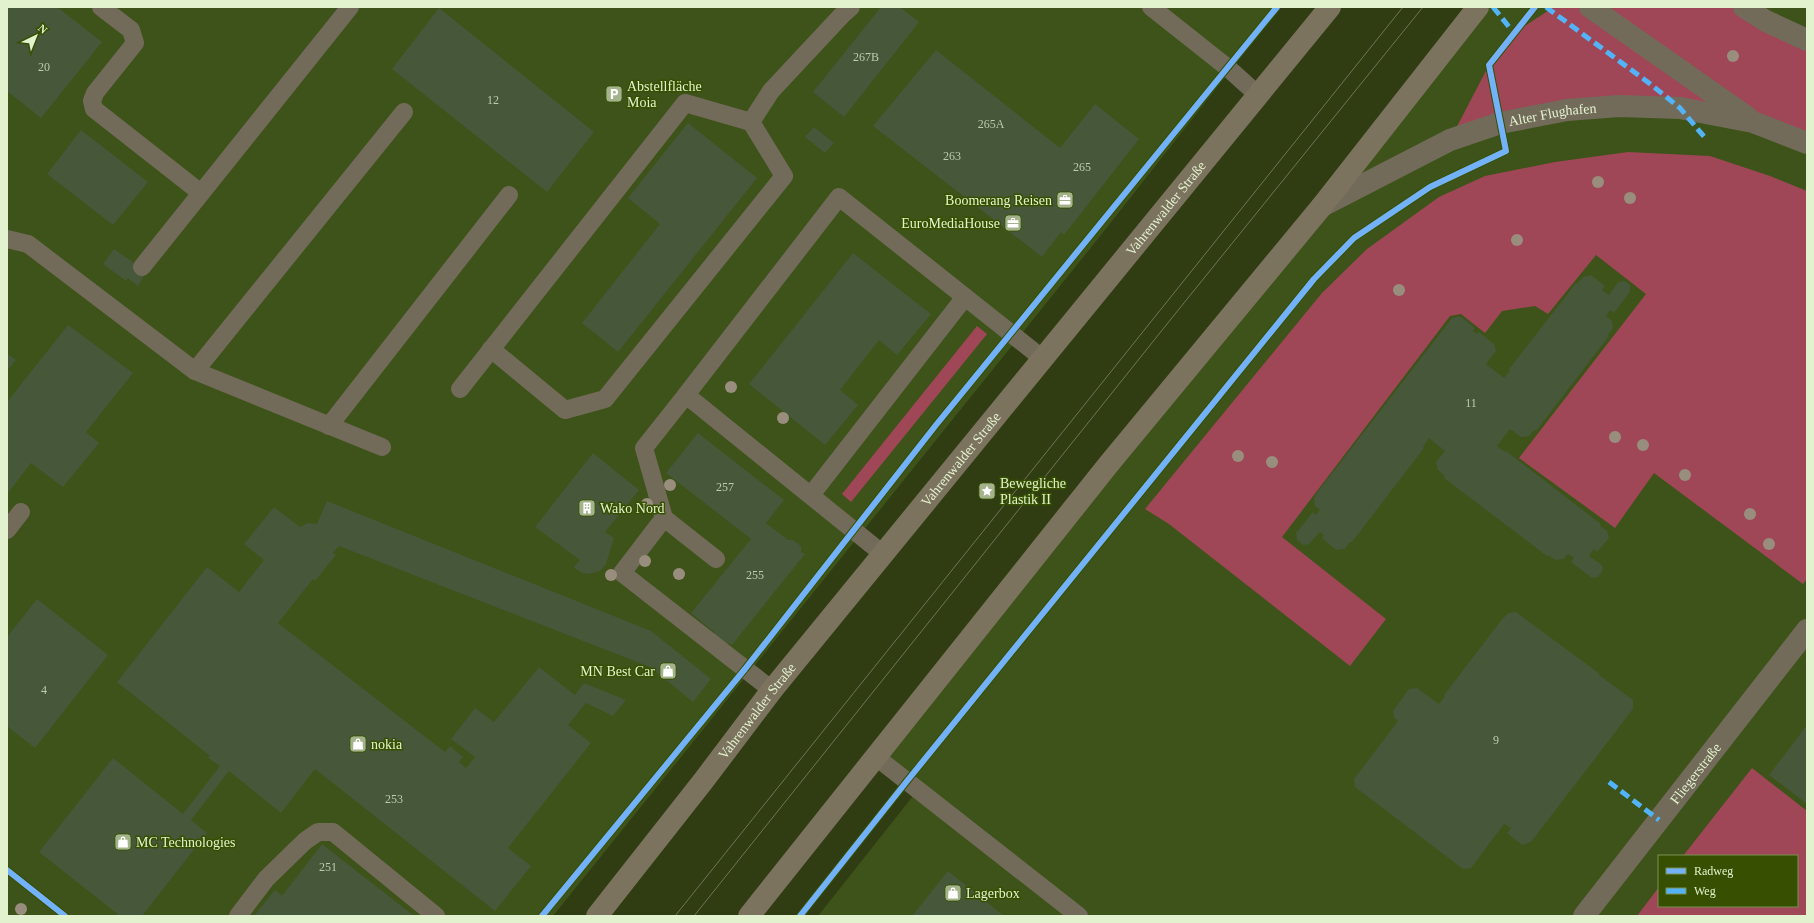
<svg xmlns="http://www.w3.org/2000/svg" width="1814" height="923" viewBox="0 0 1814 923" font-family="'Times New Roman',serif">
<rect width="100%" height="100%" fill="#303d12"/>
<!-- built -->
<g fill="#3e5319" fill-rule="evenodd">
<path d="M7,7H1280L1101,235L553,916H7Z"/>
<path d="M1478,7H1807V916H818L913,796L872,762ZM1659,856H1797V906H1659Z"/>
</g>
<!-- green -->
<g fill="#9f4757">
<path d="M1554,7H1745L1807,40V143L1619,106L1450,140L1489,65L1514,33Z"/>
<path d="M1628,152L1710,156L1770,176L1807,191V579L1803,584L1654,473L1615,528L1519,458L1646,294L1596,255L1548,314L1535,306L1502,311L1485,333L1461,314L1450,316L1282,537L1386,619L1350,666L1169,524L1145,509L1322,293L1367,249L1439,197L1485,176L1555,162Z"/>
<path d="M977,326L987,334L851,502L842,494Z"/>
<path d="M1752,768L1807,811V916H1637L1659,887V906H1797V856H1683Z"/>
</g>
<!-- building -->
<g fill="#46573a">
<path d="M7,7H57L102,42L41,118L7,91Z"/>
<path d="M881,7H900L919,22L844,117L813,92Z"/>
<path d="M439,8L594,132L547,192L392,69Z"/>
<path d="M936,50L1060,148L1095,104L1139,139L1064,235L1061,232L1042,257L873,126Z"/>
<path d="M688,123L757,178L618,352L582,323L660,224L628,198Z"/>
<path d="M814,127L834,143L825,153L805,137Z"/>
<path d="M81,130L148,182L113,225L47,174Z"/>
<path d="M114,249L137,265L134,268L144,276L138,286L128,278L126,281L103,264Z"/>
<path d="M853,253L931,314L897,355L879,340L840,390L858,405L825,445L749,384Z"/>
<path d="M1591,275L1605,286L1602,290L1609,295L1618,282L1624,281L1630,285V292L1614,313L1610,310L1606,316L1612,321L1613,328L1608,335L1609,336L1536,431L1534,430L1529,436L1521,437L1510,429L1497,446L1505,452L1506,451L1601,524L1600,526L1607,531L1609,538L1597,552L1594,549L1589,556L1602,565L1603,570L1598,577L1592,578L1571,562L1574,558L1568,554L1564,559L1555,560L1548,555L1547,556L1444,478L1445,476L1438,470L1436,462L1445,451L1429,438L1423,447L1424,448L1352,542H1350L1345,549L1336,550L1322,538L1324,535L1320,532L1309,544L1303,545L1297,540L1296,533L1313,512L1316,515L1320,510L1315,506L1314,498L1319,490L1452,318L1460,316L1475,328L1473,331L1477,334L1479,332L1494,344L1496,351L1486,364L1504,378L1510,370L1509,369L1576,283L1577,284L1583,277Z"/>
<path d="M68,325L133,373L86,432L99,443L63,487L31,463L7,494V402Z"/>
<path d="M7,353L16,360L7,371Z"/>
<path d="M698,433L784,500L766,523L788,540H793L801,546V552L805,554L732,645L729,643L723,644L714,637V632L691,613L751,539L666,473Z"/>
<path d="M593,453L639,490L605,532L614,538L606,564L600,571L588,574L582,573L576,569L574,567L580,560L535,527Z"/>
<path d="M327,501L651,631L711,679L693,702L650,667L339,546L333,553L336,555L315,581L313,579L278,623L445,752L450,746L463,757L459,762L466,768L475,757L451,739L475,708L494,722L539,667L575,695L584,683L626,700L613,716L586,703L568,725L591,743L508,848L531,866L495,911L315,769L281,813L229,771L191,820L207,833L142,916H120L39,852L113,758L183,814L220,766L208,758L210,756L117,682L207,567L239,592L264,560L244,544L274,507L300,527L308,523L317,524Z"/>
<path d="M37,599L108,655L35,748L7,726V637Z"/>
<path d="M1516,612L1600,674L1599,675L1633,700V709L1531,842L1522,845L1507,833L1511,828L1504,824L1471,868L1463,869L1355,787L1354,779L1398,721L1394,718L1393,711L1409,689L1417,688L1439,704L1445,696L1444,695L1503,618L1509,613Z"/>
<path d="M1807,725V804L1769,775Z"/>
<path d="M322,844L414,916H254L275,890L282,896Z"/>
<path d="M948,871L1004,916H912Z"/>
</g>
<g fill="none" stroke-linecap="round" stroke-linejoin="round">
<!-- service -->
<g stroke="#726b5a" stroke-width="18">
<path d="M101,7L131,30L135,43L95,93L92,101L94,109L201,193"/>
<path d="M1151,7L1228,68L1258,95"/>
<path d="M7,239L28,244L195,371L382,447"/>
<path d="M142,267L350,7"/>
<path d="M491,349L565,410L605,399L784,176L751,122L771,91L842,15L851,7"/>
<path d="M195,371L404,112"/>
<path d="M460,389L685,103L751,122"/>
<path d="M686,395L644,448L664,518L622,573L772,690"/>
<path d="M329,426L509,195"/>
<path d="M811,495L965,297"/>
<path d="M664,518L716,559"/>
<path d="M7,530L21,512"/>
<path d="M883,554L686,395L839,197L1042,358"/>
<path d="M876,757L1079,916"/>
<path d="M238,916L266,879L305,841L318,832H333L436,916"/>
</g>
<!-- minor -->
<g stroke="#726b5a" stroke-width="22">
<path d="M1590,7L1747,117"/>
<path d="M1744,7L1766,21L1807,40"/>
<path id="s1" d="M1322,206L1450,140L1500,123L1567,110L1619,106L1680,108L1753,122L1807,143"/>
<path id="s2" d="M1584,916L1807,630"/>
</g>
<!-- secondary -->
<g stroke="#7c735f" stroke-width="22">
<path id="s3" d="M597,916L704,780L772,690L1330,7"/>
<path d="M749,916L1108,465L1322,206L1478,7"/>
</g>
<!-- tram -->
<g stroke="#707359" stroke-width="1">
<path d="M675,916L1403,7"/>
<path d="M694,916L1171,319L1423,7"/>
</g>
<!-- quiet -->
<g stroke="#52b3f8" stroke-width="5" stroke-dasharray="10 5" stroke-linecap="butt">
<path d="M1493,7L1514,33"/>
<path d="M1546,7L1649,83L1680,108L1706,139"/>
<path d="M1609,782L1659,820"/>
</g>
<!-- cycleway casing -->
<g stroke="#364f00" stroke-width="8">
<g id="cycleway">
<path d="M7,870L65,916"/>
<path d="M542,916L745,669L936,425L1277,7"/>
<path d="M800,916L907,781L1314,279L1354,238L1430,187L1506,151L1489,65L1535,7"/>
</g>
</g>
<!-- cycleway -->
<use href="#cycleway" stroke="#73b2f8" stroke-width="6"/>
</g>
<!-- trees -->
<g fill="#998e7e">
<circle cx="1733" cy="56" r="6"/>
<circle cx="1598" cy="182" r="6"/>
<circle cx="1630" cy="198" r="6"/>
<circle cx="1517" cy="240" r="6"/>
<circle cx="1399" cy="290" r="6"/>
<circle cx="731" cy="387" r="6"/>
<circle cx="783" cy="418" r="6"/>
<circle cx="1615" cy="437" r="6"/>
<circle cx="1643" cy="445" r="6"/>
<circle cx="1238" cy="456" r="6"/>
<circle cx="1272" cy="462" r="6"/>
<circle cx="1685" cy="475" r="6"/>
<circle cx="670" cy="485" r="6"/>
<circle cx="647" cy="504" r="6"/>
<circle cx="1750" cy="514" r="6"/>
<circle cx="1769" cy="544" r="6"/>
<circle cx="645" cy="561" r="6"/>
<circle cx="679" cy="574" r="6"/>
<circle cx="611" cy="575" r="6"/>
<circle cx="21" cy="909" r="6"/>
</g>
<!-- icons -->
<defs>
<g id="parking-square" transform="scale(0.9)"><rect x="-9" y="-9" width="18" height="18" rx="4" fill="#a4b38c" stroke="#364f00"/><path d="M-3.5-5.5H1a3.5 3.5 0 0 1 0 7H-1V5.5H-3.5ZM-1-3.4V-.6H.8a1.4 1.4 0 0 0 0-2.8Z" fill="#fff"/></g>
<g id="office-square" transform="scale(0.9)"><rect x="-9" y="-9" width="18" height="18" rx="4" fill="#a4b38c" stroke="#364f00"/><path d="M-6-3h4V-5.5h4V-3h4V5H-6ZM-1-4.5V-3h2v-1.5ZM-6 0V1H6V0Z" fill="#fff"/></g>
<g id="sight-square" transform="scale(0.9)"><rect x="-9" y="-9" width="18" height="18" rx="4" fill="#a4b38c" stroke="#364f00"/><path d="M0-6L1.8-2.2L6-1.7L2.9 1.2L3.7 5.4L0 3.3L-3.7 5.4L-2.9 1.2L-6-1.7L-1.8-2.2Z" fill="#fff"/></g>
<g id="building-square" transform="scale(0.9)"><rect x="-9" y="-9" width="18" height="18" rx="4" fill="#a4b38c" stroke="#364f00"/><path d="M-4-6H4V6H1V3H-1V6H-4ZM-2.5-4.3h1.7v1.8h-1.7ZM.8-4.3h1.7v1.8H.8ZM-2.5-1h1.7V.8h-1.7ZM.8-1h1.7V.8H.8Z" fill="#fff"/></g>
<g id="shop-square" transform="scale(0.9)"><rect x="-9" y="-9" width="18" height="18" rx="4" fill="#a4b38c" stroke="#364f00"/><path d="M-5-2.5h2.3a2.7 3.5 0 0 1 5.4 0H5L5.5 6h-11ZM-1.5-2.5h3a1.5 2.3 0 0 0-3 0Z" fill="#fff"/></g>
</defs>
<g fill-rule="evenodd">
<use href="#parking-square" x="614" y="94"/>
<use href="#office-square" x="1065" y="200"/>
<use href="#office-square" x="1013" y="223"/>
<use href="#sight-square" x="987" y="491"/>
<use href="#building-square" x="587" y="508"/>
<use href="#shop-square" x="668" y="671"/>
<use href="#shop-square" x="358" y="744"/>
<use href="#shop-square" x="123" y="842"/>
<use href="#shop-square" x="953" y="893"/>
</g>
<g text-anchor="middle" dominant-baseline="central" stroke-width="3" stroke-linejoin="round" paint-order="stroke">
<!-- number labels -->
<g font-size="12" fill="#bbcba9">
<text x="866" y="57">267B</text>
<text x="44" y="67">20</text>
<text x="493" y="100">12</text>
<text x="991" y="124">265A</text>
<text x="952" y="156">263</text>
<text x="1082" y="167">265</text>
<text x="1471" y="403">11</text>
<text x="725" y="487">257</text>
<text x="755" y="575">255</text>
<text x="44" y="690">4</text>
<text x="1496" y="740">9</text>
<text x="394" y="799">253</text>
<text x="328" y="867">251</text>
</g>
<!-- poi labels -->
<g font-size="14" fill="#e2f2ce" stroke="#364f00" text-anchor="start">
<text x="627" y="86">Abstellfläche<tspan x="627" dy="16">Moia</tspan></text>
<text x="1052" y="200" text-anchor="end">Boomerang Reisen</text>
<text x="1000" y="223" text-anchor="end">EuroMediaHouse</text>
<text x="1000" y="483">Bewegliche<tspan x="1000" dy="16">Plastik II</tspan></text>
<text x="600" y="508">Wako Nord</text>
<text x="655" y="671" text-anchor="end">MN Best Car</text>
<text x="371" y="744">nokia</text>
<text x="136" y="842">MC Technologies</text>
<text x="966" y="893">Lagerbox</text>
</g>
<!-- street labels -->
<g font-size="14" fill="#e2f2ce" stroke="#364f00">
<text stroke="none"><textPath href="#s1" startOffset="250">Alter Flughafen</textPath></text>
<text stroke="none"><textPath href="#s3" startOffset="908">Vahrenwalder Straße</textPath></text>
<text stroke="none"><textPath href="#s3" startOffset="584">Vahrenwalder Straße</textPath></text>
<text stroke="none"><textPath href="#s3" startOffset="260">Vahrenwalder Straße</textPath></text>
<text stroke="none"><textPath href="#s2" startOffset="181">Fliegerstraße</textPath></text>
</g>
</g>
<!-- border -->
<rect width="1814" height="923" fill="none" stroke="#e2f2ce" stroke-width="16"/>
<!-- legend -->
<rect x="1658" y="855" width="140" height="52" fill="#364f00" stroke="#7b9052"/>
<rect x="1666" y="868" width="20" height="6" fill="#73b2f8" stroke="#7b9052"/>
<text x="1694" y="875" font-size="12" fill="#e2f2ce">Radweg</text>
<rect x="1666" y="888" width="20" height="6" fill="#52b3f8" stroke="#7b9052"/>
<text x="1694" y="895" font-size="12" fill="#e2f2ce">Weg</text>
<!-- north arrow -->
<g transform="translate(36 36) rotate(43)" stroke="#364f00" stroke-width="3" paint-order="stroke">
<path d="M0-3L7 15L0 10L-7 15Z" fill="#e2f2ce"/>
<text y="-6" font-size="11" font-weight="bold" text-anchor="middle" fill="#e2f2ce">N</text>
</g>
</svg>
